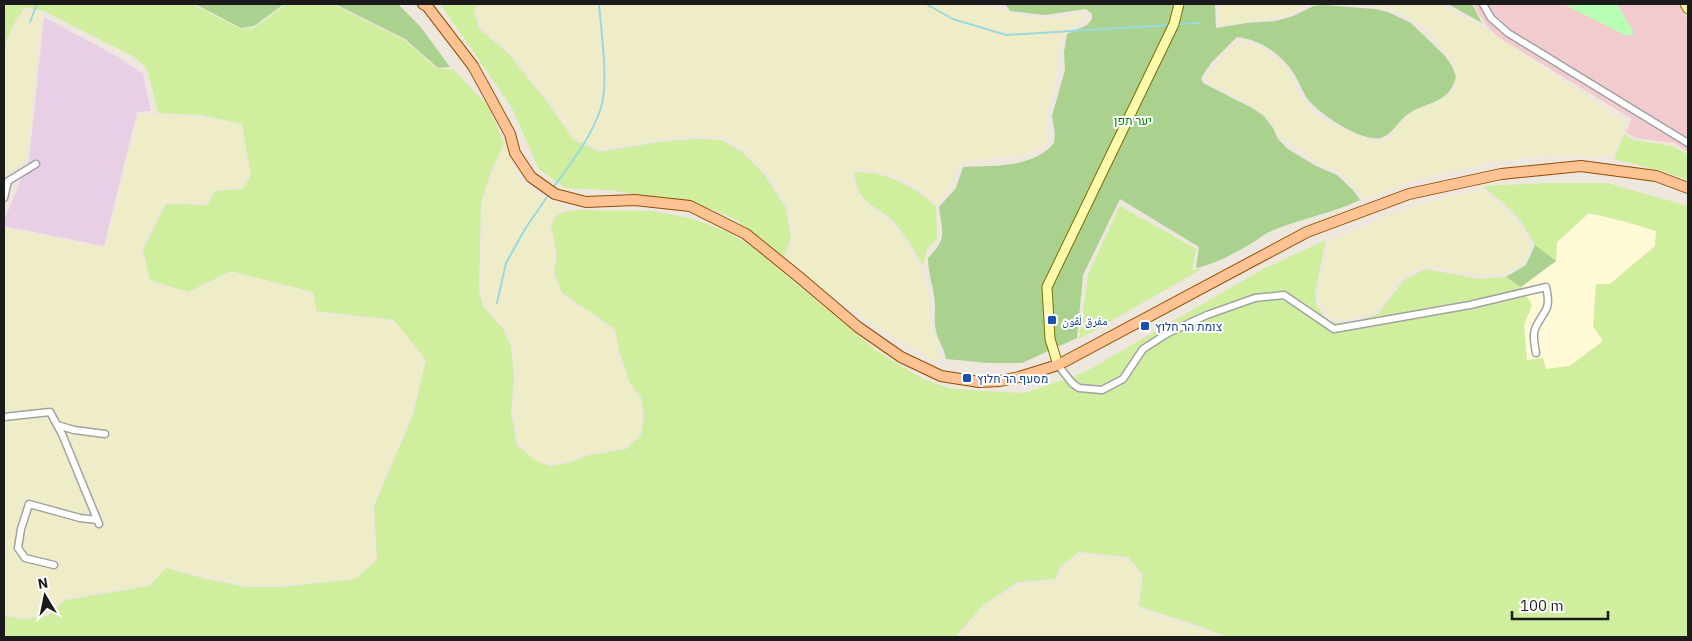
<svg xmlns="http://www.w3.org/2000/svg" width="1692" height="641" viewBox="0 0 1692 641" font-family="'IBM Plex Sans','Noto Naskh Arabic',Heebo,sans-serif">
<rect width="100%" height="100%" fill="#eee7de"/>
<!-- commercial -->
<path fill="#f1cbce" d="M1474,4H1678L1688,20V152L1674,143L1636,138L1626,132L1632,119L1498,37L1487,26L1478,13Z"/>
<!-- industrial -->
<path fill="#e7d0e6" d="M44,17L120,58L143,74L151,111L137,112L104,246L4,226V221L29,160Z"/>
<!-- education -->
<path fill="#fffad6" d="M1589,213L1627,222L1656,231L1655,246L1610,284L1603,341L1570,366L1546,369L1527,360L1524,325L1532,305L1521,287L1556,261L1557,242Z"/>
<!-- farmland -->
<g fill="#efedc7">
<path d="M480,4H966L977,6H990L1022,16L1053,19L1079,14L1087,16L1074,25L1061,39L1057,57V72L1045,121L1047,143L1037,150L1022,154L966,162L955,168L949,189L936,203L915,186L895,176L864,169L850,170L856,193L870,207L887,220L899,232L920,268L928,292L931,329L937,341V362L905,344L825,292L786,258L794,237L789,207L767,172L744,150L723,137L695,136L659,139L601,149L575,137L553,105L510,51L482,28L477,11Z"/>
<path d="M1220,4H1307L1287,16L1219,26Z"/>
<path d="M1347,4H1439L1483,27L1627,124L1611,157L1545,155L1487,163L1416,179L1365,200L1355,186L1336,169L1315,162L1277,134L1273,121L1258,110L1226,90L1207,82L1205,77L1237,41L1258,46L1284,64L1299,94L1319,119L1372,142L1388,140L1400,123L1416,110L1443,100L1456,86V68L1428,29L1398,11L1376,6Z"/>
<path d="M26,9L42,12L27,159L8,173L4,174V49L18,20Z"/>
<path d="M139,114L200,117L241,125L249,174L242,187L215,190L206,203H164L141,249L149,281L189,294L231,272L312,293L316,313L393,321L425,360L411,414L372,506L375,559L354,578L283,585H248L206,577L166,566L148,584L64,598L47,614L25,617L4,614V228L105,248Z"/>
<path d="M506,143L512,165L522,182L540,195L568,209L556,212L549,224L555,255L552,273L560,295L613,330L617,351L628,384L639,399L642,415L639,434L625,447L584,454L571,460L550,464L537,460L519,443L514,412L516,376L513,346L505,328L485,305L481,289L484,203L491,178Z"/>
<path d="M1482,190L1507,212L1519,225L1531,246L1522,264L1505,274L1479,275L1424,265L1402,277L1376,311L1349,320L1330,318L1320,303L1318,292L1329,242L1370,223L1428,202Z"/>
<path d="M1079,555L1127,559L1140,574L1137,608L1167,619L1206,630L1221,637H958L984,607L1019,585L1057,581L1062,569Z"/>
</g>
<!-- grass -->
<g fill="#cfee9e">
<path d="M4,4H192L241,29L254,28L286,4H332L404,40L437,69H453L488,106L504,143L489,177L481,203L479,289L483,306L503,329L511,346L514,376L511,412L517,445L536,461L550,466L572,462L585,456L626,449L641,435L644,415L641,398L630,383L619,350L615,329L562,293L554,272L557,255L551,225L558,214L574,210L653,211L693,219L728,232L752,247L877,351L923,379L948,388L982,391L1024,393L1085,372L1263,269L1326,240L1315,292L1316,304L1328,322L1350,323L1378,314L1404,280L1425,269L1479,279L1506,277L1521,287L1532,305L1524,325L1527,360L1543,358L1546,369L1570,366L1603,341L1593,326L1596,284H1610L1655,246L1656,231L1627,222L1589,213L1557,242L1556,261L1535,245L1522,223L1510,209L1483,186L1551,183H1607L1688,206V637H1227C1199,624 1168,617 1139,606L1143,574L1128,557L1079,552L1060,567L1055,579L1018,582L983,605L955,637H4V616L25,619L48,616L65,600L149,586L166,568L206,579L247,587H283L355,579L377,560L374,506L413,415L426,360L394,320L317,311L313,292L231,271L188,292L150,280L143,250L166,204L207,205L216,191L243,189L251,175L242,124L200,115L158,113L147,68L133,56L44,11L25,7L16,20L4,45Z"/>
<path d="M440,4H477L474,11L479,29L508,53L551,107L573,139L600,152L659,142L695,139L722,140L742,152L764,174L786,208L791,237L783,259L737,220L711,209L669,199L608,190L565,188L539,169L511,106Z"/>
<path d="M1624,134L1633,140L1673,146L1688,155V180L1665,172L1614,159Z"/>
<path d="M854,172C889,172 910,185 936,206L937,239L927,249L923,266C914,250 905,234 892,220C882,210 866,205 859,192C856,186 855,178 854,172Z"/>
<path d="M1120,206L1196,249L1192,270L1202,269L1079,339L1088,275Z"/>
</g>
<!-- forest -->
<g fill="#abd18f">
<path d="M195,4H284L254,26L241,28Z"/>
<path d="M335,4H398L420,26L450,67L438,68L405,39Z"/>
<path d="M1005,4H1215L1216,28L1247,23L1276,21L1293,16L1314,6L1323,5L1375,9L1388,12L1411,23L1445,56L1452,66L1456,77C1449,103 1430,101 1411,112C1399,119 1392,136 1380,138C1360,141 1323,116 1310,102C1304,95 1301,87 1297,79C1285,57 1263,40 1237,37L1211,63L1201,78L1203,83L1252,108L1264,116L1273,128L1278,139L1288,149L1316,166L1337,175L1353,190L1360,200C1333,213 1303,218 1276,229C1267,232 1260,238 1252,243C1235,253 1216,264 1196,268L1199,247L1120,199L1083,275L1077,338L1022,363H988L946,359C944,347 938,341 936,331C934,321 935,313 935,304C934,288 928,274 928,258C948,238 942,233 939,207L956,188L963,167C994,165 1032,169 1054,143L1055,135L1052,116L1065,70L1064,52L1067,34L1087,25L1092,19V14L1086,9L1045,15L1010,11Z"/>
<path d="M1448,4H1472L1482,23Z"/>
<path d="M1535,245L1556,261L1521,287L1506,277L1526,265Z"/>
</g>
<!-- park -->
<path fill="#b8feb5" d="M1563,4H1617L1634,33L1631,35L1627,36Z"/>
<g fill="none" stroke-linecap="round" stroke-linejoin="round">
<!-- stream -->
<g stroke="#9ad9e0" stroke-width="2">
<path d="M926,4L953,19L1006,35L1169,25"/>
<path d="M30,22L37,4"/>
<path d="M1176,24L1199,23"/>
<path d="M553,188C571,163 591,138 601,108C609,83 601,31 599,4"/>
<path d="M497,303L506,263L525,229L549,194"/>
</g>
<!-- street casing -->
<g stroke="#a2a2a2" stroke-width="9">
<g id="street">
<path d="M1483,4L1491,18L1508,33L1688,143"/>
<path d="M4,198L8,181L36,164"/>
<path d="M1058,365L1072,383L1079,388L1102,390L1123,379L1143,349L1168,333L1207,315L1255,298L1284,295L1334,329L1470,305L1546,287C1552,312 1543,310 1535,329C1532,336 1535,346 1536,353"/>
<path d="M4,417L50,412L62,434L99,524"/>
<path d="M57,425L74,430L105,434"/>
<path d="M54,565L25,558L18,548L21,529L29,504L80,518L97,520"/>
</g>
</g>
<!-- secondary casing -->
<g stroke="#737100" stroke-width="11">
<g id="secondary">
<path d="M1685,4L1688,9"/>
<path d="M1058,365L1050,339L1047,287L1174,24L1179,4"/>
</g>
</g>
<!-- primary casing -->
<g stroke="#914f00" stroke-width="12">
<path id="primary" d="M423,4L427,6L473,66L510,134L515,153L531,177L555,194L586,202L635,200L690,206L746,234L799,277L858,327L901,357L941,376L979,382L1000,381L1019,377L1058,365L1307,232L1409,194L1501,174L1581,166L1656,176L1688,188"/>
</g>
<!-- street -->
<use href="#street" stroke="#fff" stroke-width="6"/>
<!-- secondary -->
<use href="#secondary" stroke="#fff9ab" stroke-width="9"/>
<!-- primary -->
<use href="#primary" stroke="#ffc292" stroke-width="10"/>
</g>
<!-- markers -->
<g fill="#1a4fb4" stroke="#fff" stroke-width="2">
<rect x="1047" y="315" width="10" height="10" rx="2.5"/>
<rect x="1140" y="321" width="10" height="10" rx="2.5"/>
<rect x="962" y="373" width="10" height="10" rx="2.5"/>
</g>
<g text-anchor="middle" dominant-baseline="central" stroke-width="4" stroke-linejoin="round" paint-order="stroke">
<!-- park labels -->
<g font-size="12" fill="#068001" stroke="#fff">
<text x="1133" y="120">יער תפן</text>
</g>
<!-- transit labels -->
<g font-size="12" fill="#164399" stroke="#fff" text-anchor="start">
<text x="1062" y="320">مفرق لَڤون</text>
<text x="1155" y="326">צומת הר חלוץ</text>
<text x="977" y="378">מסעף הר חלוץ</text>
</g>
</g>
<!-- border -->
<rect width="1692" height="641" fill="none" stroke="#1b1b1b" stroke-width="10"/>
<!-- north arrow -->
<g transform="translate(45 596) rotate(350)" stroke="#ffffff" stroke-width="4" paint-order="stroke">
<path d="M0-4L9 19L0 12L-9 19Z" fill="#1b1b1b"/>
<text y="-8" font-size="14" font-weight="bold" text-anchor="middle" fill="#1b1b1b">N</text>
</g>
<!-- scale -->
<path d="M1512 611v8h96v-8" fill="none" stroke="#1b1b1b" stroke-width="2.5"/>
<text x="1520" y="611" font-size="15" fill="#1b1b1b" stroke="#ffffff" stroke-width="4" paint-order="stroke">100 m</text>
</svg>
